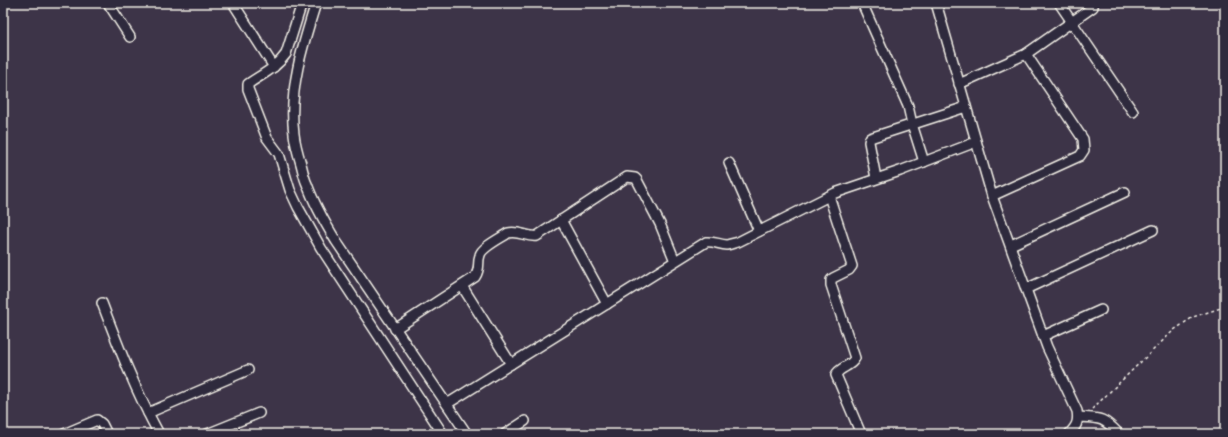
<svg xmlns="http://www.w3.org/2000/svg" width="1228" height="437" viewBox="0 0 1228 437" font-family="Pangolin,sans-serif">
<rect width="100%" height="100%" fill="#3d3448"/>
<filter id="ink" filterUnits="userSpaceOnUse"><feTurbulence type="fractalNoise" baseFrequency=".025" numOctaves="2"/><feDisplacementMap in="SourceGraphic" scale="8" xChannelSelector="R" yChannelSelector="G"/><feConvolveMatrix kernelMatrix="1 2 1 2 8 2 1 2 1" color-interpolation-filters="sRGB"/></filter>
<g filter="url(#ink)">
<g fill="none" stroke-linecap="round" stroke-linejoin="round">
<!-- street casing -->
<g stroke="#f4f1e8" stroke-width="12">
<g id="street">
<path d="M108,3L130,37"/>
<path d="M233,3L274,67"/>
<path d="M302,3L286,54C277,67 263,74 251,82L248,84V89L267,138L279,154L290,190L298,207L321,248L443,434"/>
<path d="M316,3C303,44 288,91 294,134C295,144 298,154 301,164C303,171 304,178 307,184C314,204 325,223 336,241L467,434"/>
<path d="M862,3L908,106L912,124L924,162"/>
<path d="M936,3L992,196L1047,347L1077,411C1079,422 1076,427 1069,434"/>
<path d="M1059,3L1133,112"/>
<path d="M959,84L1026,54L1093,7"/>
<path d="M729,163L759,231"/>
<path d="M876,178L869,142L870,138L966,107"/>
<path d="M829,196L852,266L849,270L833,278L831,280V285L855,358C851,367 839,367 836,375L861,434"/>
<path d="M992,196L1080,156L1084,150L1083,139L1026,54"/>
<path d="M561,220L607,304"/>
<path d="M1011,245L1125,192"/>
<path d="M462,286L511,364"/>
<path d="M1026,289L1153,230"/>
<path d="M102,303C119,348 136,392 159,434"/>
<path d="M395,329L475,277C481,268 477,263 480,255C482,247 501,238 508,233C519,230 527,238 537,236L627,177L635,178L637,180L660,224L675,261"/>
<path d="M1043,336L1101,310"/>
<path d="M447,404L706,242C714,241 720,245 727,245C731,244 734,243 738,242L835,193L900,171L976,142"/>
<path d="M148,413L248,370"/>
<path d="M1078,417C1100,418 1103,417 1119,434"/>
<path d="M64,434L97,420L102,424L107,434"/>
<path d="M207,434L259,413"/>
<path d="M505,434L525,421"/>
</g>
</g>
<!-- path -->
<path stroke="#f4f1e8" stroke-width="1.5" stroke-dasharray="3 3" stroke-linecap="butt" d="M1092,409L1174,330L1193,317L1221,308H1225"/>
<!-- street -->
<use href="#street" stroke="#2f2a3d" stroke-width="9"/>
</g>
</g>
<!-- margin -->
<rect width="1228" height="437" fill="none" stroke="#2f2a3d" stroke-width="16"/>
<rect x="8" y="8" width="1212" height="421" fill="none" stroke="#f4f1e8" stroke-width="1.5" filter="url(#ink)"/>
</svg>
